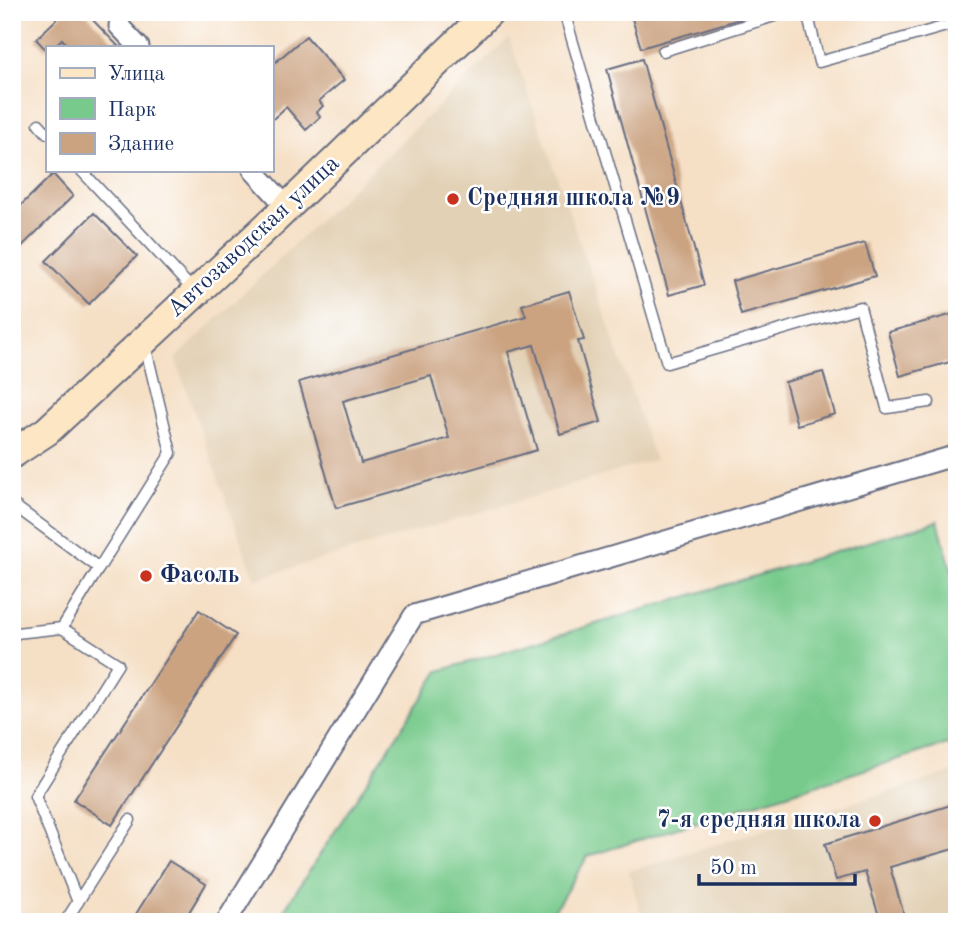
<svg xmlns="http://www.w3.org/2000/svg" width="969" height="934" viewBox="0 0 969 934" font-family="'Old Standard TT',serif">
<rect width="100%" height="100%" fill="#fff"/>
<filter id="ink" filterUnits="userSpaceOnUse"><feTurbulence type="fractalNoise" baseFrequency=".0143" numOctaves="2"/><feDisplacementMap in="SourceGraphic" scale="14" xChannelSelector="R" yChannelSelector="G"/><feConvolveMatrix kernelMatrix="1 2 1 2 8 2 1 2 1" color-interpolation-filters="sRGB"/></filter>
<filter id="wash" filterUnits="userSpaceOnUse"><feTurbulence type="fractalNoise" baseFrequency=".00686" numOctaves="4" result="noise"/><feDisplacementMap in="SourceGraphic" scale="28" xChannelSelector="R" yChannelSelector="G"/><feGaussianBlur stdDeviation="1.57" result="paint"/><feColorMatrix in="noise" values="0 0 0 0 0 0 0 0 0 0 0 0 0 0 0 0 0 1.4 0 .05"/><feComposite in="paint" operator="in"/></filter>
<g filter="url(#wash)">
<rect width="100%" height="100%" fill="#f5dfc5"/>
<!-- built -->
<g fill="#e3d1b6">
<path d="M509,38L655,460L255,579L175,359Z"/>
<path d="M957,771V922H643L629,871Z"/>
</g>
<!-- green -->
<path fill="#78ca8c" stroke="#4a7c75" stroke-width="2" d="M938,521L957,590V741L588,856L547,922H288L280,916L439,671Z"/>
<g id="blocks">
<!-- building -->
<g fill="#cba381" fill-rule="evenodd">
<path d="M64,12H85L119,47H69L62,39L53,47H47V51L36,39Z"/>
<path d="M639,12H760V13L641,48L631,15Z"/>
<path d="M306,36L344,80L319,101L323,106L317,112L320,117L306,130L286,107L271,121V66Z"/>
<path d="M642,59L704,285L669,295L607,69Z"/>
<path d="M53,174L73,196L12,256V214Z"/>
<path d="M94,213L137,256L89,304L46,261Z"/>
<path d="M865,243L875,276L741,315L732,281Z"/>
<path d="M569,291L584,340L578,341L601,422L560,434L534,345L508,352L537,450L336,508L299,382L526,316L522,305ZM431,376L449,438L361,463L343,401Z"/>
<path d="M957,313V360L900,376L888,332Z"/>
<path d="M823,372L835,414L797,425L785,382Z"/>
<path d="M199,610L236,635L112,825L74,800Z"/>
<path d="M957,803V848L890,867L906,922H881L865,872L836,880L825,844Z"/>
<path d="M169,861L206,884L183,922H131Z"/>
</g>
</g>
</g>
<g filter="url(#ink)">
<use href="#blocks" fill-opacity="0" stroke="#676d82" stroke-width="2"/>
<g fill="none" stroke-linecap="round" stroke-linejoin="round">
<!-- lane casing -->
<g stroke="#676d82" stroke-width="13">
<g id="lane">
<path d="M564,12L667,363L860,307L887,408L929,402"/>
<path d="M807,12L819,62L957,23"/>
<path d="M663,51L787,12"/>
<path d="M39,124L47,133"/>
<path d="M81,170L193,290"/>
<path d="M12,504L99,568L62,628L118,664L35,796L78,902"/>
<path d="M99,568L171,453L145,345"/>
<path d="M12,639L16,633L62,628"/>
<path d="M65,922L130,820"/>
</g>
</g>
<!-- street casing -->
<g stroke="#676d82" stroke-width="23">
<g id="street">
<path d="M121,12L119,26L139,47"/>
<path d="M253,170L287,207"/>
<path d="M226,922L414,615L957,455"/>
</g>
</g>
<!-- secondary casing -->
<g stroke="#676d82" stroke-width="32">
<path id="secondary" d="M12,454L47,431L278,216L489,12"/>
</g>
<!-- lane -->
<use href="#lane" stroke="#fff" stroke-width="10"/>
<!-- street -->
<use href="#street" stroke="#fff" stroke-width="19"/>
<!-- secondary -->
<use href="#secondary" stroke="#fce6c4" stroke-width="28"/>
</g>
</g>
<!-- markers -->
<g fill="#c8321e" stroke="#fff" stroke-width="2.5">
<circle cx="453" cy="199" r="7"/>
<circle cx="146" cy="576" r="7"/>
<circle cx="875" cy="821" r="7"/>
</g>
<g text-anchor="middle" dominant-baseline="central" stroke-width="5" stroke-linejoin="round" paint-order="stroke">
<!-- poi labels -->
<g font-size="24" font-weight="bold" fill="#1b2f5e" stroke="#fff" text-anchor="start">
<text x="467" y="199">Средняя школа №9</text>
<text x="160" y="576">Фасоль</text>
<text x="861" y="821" text-anchor="end">7-я средняя школа</text>
</g>
<!-- street labels -->
<g font-size="24" fill="#1b2f5e" stroke="#fff">
<text transform="translate(254 237) rotate(-43)">Автозаводская улица</text>
</g>
</g>
<!-- margin -->
<rect width="969" height="934" fill="none" stroke="#fff" stroke-width="42"/>
<!-- legend -->
<rect x="46" y="46" width="228" height="126" fill="#ffffff" stroke="#a4acbf" stroke-width="2"/>
<rect x="60" y="68" width="35" height="10" fill="#fce6c4" stroke="#a4acbf" stroke-width="2"/>
<text x="108" y="80" font-size="21" fill="#1b2f5e">Улица</text>
<rect x="60" y="98" width="35" height="21" fill="#78ca8c" stroke="#a4acbf" stroke-width="2"/>
<text x="108" y="116" font-size="21" fill="#1b2f5e">Парк</text>
<rect x="60" y="133" width="35" height="21" fill="#cba381" stroke="#a4acbf" stroke-width="2"/>
<text x="108" y="150" font-size="21" fill="#1b2f5e">Здание</text>
<!-- scale -->
<path d="M699 874v10h156v-10" fill="none" stroke="#1b2f5e" stroke-width="3.5"/>
<text x="710" y="874" font-size="21" fill="#1b2f5e" stroke="#ffffff" stroke-width="5" paint-order="stroke">50 m</text>
</svg>
